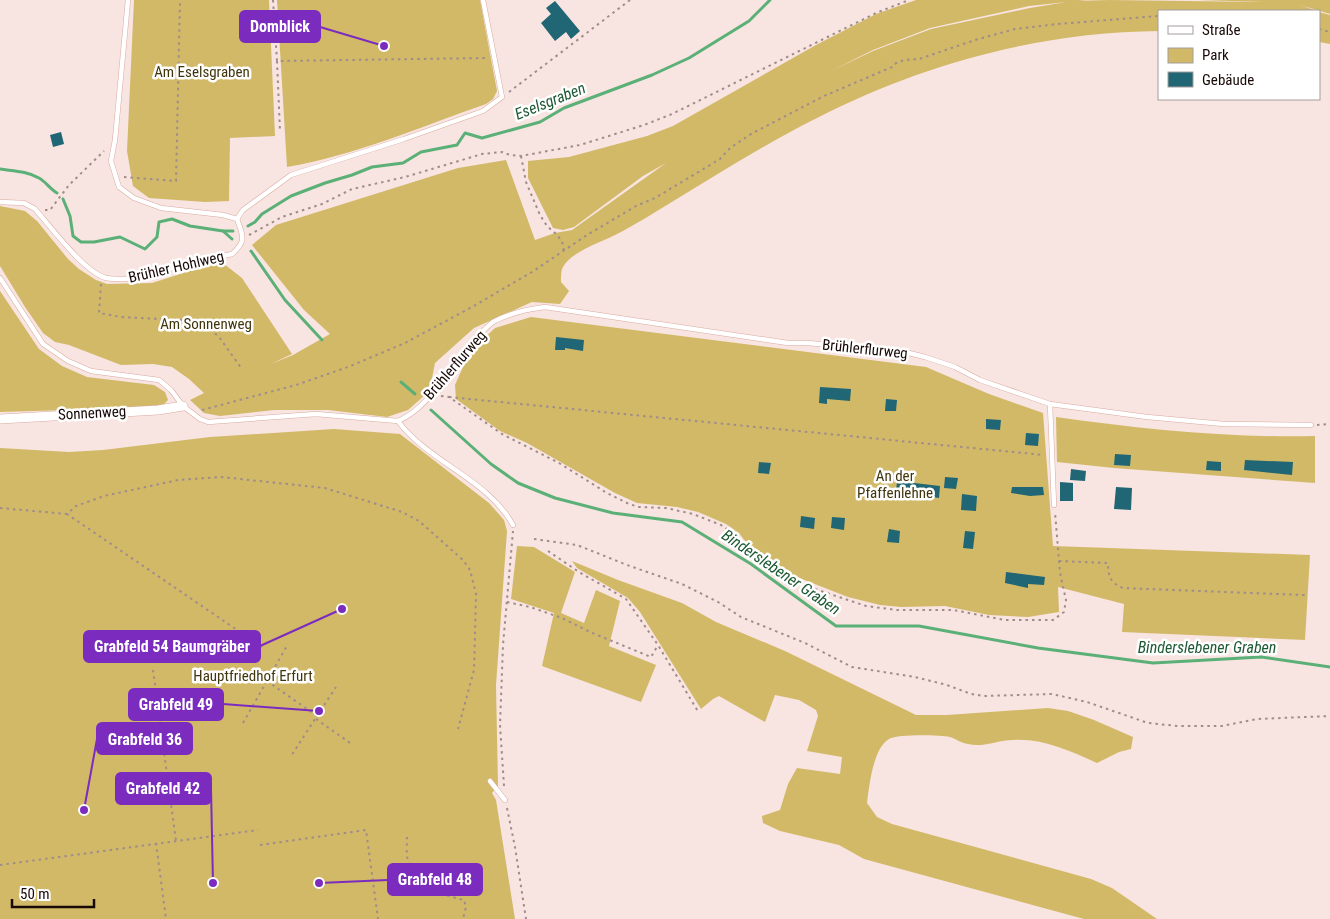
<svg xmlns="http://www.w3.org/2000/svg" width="1330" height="919" viewBox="0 0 1330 919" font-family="'Roboto Condensed',sans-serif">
<rect width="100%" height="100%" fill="#f8e4e0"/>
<!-- green -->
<g fill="#d2b968">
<path d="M134,0H269L275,136L230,138L229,201L205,202L149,198L133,186L127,151Z"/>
<path d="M277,0H480L497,91L493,99L486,104C423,126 353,156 287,167Z"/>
<path d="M916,0H1086L1029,6L930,28L873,50L831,71L873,51L931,29L1030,8L1073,1L1109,0L1264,2L1198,0H1330V14L1300,5L1317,11H1159V31C1040,32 922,64 817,118C757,148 701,185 644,219C636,223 629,228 621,232C605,241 571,251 563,267C561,270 561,277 561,282L569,291L560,304L532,302L474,328L435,363L432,378L425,395L408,410L387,417L328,410H274L220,416L204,413L190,400L204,393L189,379L172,367L153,364L121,365L69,345L55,342L43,333L25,307L0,266V206L25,211L37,221L68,259L79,269L96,280L107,284L152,283L205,266L224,264L242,278L292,354L271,364L293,355L330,334L304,310L252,245L276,225L458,168L506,160L535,240L555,233L572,230L666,163L643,176L574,227L563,230L553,228L528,178V161L569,157L647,136L673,126L816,45L876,14Z"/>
<path d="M1319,12L1330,15V44L1319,42Z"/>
<path d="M0,291L39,349L62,366L87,377L154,385L165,392L168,400L162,406L137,408L0,412Z"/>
<path d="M531,317L926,367L989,394L1043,413L1053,546L1310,555L1305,640L1122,632L1124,604L1058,587L1059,612L1028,617L989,615L945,606L901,607L880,605L848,597L784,572L772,566L757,557L739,533L726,524L698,512L677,507L637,503L615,493L527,443L500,431L456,399L455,385L466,360L474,348L495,328Z"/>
<path d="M1056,417C1142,429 1228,438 1315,436V483L1114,468L1057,462Z"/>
<path d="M334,429L400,434L489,503L504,520L507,531L496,685L498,786L492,793L496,800L515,919H0V448L69,452L103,450L210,437Z"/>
<path d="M517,546L534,547L575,572L561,613L584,623L596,590L620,601L609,646L656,665L641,702L542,666L554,613L511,599Z"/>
<path d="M572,561L618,580L682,603L716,622L785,651L916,715H947L1048,708L1068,711L1094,720L1133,737L1131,749L1119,752L1097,763C1070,751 1043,738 1013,740C998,740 983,748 968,744C961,743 956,739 950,737C939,735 898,734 889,739C873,748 869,787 867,803L877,817L892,824L1091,879L1112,888L1157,919H1084L864,859L839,845L780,831L763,823L762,816L780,810L788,784L797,768L840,774L842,757L807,751L818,716L816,710L799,700L775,695L765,722L719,696L713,699L701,709L640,612L628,598L577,568Z"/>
</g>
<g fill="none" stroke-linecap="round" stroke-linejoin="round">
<!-- stream -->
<g stroke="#5bb077" stroke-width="3">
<path d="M0,169C13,171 27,171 39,178C45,181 50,189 57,193"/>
<path d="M63,199L70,216L73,236L81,242H94L120,237L145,249L157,237L159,222L172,219L190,226L223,231H233"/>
<path d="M248,226L255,222L262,214L291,196L325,183L352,175L372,167L403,163L421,152L457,145L465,133L482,138L540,122L564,108L652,75L689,58L749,21L770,0"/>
<path d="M223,231L232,239"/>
<path d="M251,251L285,300L322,340"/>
<path d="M401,382L415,394"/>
<path d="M431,410L491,464L518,483L555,498L613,513L682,522L751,564L836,626H919L1038,648L1153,663L1261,657L1330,667"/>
</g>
</g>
<!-- building -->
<g fill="#206674">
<path d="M555,1L580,31L571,39L566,32L555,41L541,23L551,14L546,8Z"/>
<path d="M61,132L64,144L53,147L50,135Z"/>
<path d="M556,337L584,340L583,351L565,348V350H555Z"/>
<path d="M820,387L851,389L850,401L827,399V404L819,403Z"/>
<path d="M886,399L897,400L896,411H885Z"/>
<path d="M986,419L1001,420L1000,430L986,429Z"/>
<path d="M1026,433L1039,434L1038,446L1025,445Z"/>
<path d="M1115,454L1131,455L1130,466L1114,465Z"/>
<path d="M1245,460L1293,462L1292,475L1244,470Z"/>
<path d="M1207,461L1221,462V471L1206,470Z"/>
<path d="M759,462L771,463L769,474L758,473Z"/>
<path d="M1071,469L1086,471L1085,481L1070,480Z"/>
<path d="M945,477L958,478L956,489L944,488Z"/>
<path d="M897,481L940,486L939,498L896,492Z"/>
<path d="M1060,482L1073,483V501H1060Z"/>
<path d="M1012,487H1043L1044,495L1030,496L1011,493Z"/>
<path d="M1116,487L1132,488L1131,510L1114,509Z"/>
<path d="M962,494L977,496L976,511L961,510Z"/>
<path d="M801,516L815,518L814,529L800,527Z"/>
<path d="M832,517L845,518L844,530L831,528Z"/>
<path d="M889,529L900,531L899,543L887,542Z"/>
<path d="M965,531L975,532L973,549L963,548Z"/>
<path d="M1006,572L1045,577L1044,585L1028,584V588L1005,583Z"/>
</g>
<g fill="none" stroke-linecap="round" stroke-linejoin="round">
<!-- service casing -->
<g stroke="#daaba0" stroke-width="5.5">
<g id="service">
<path d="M128,0L115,140L111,161L119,187L134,198L161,208L223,215L237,219"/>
<path d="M0,202L24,203L35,209C51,227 84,272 106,278C112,279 119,279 125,279L232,254C247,241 243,236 237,219"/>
<path d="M237,219L243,210L291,175L404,139L483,111L502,97L483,0"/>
<path d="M0,278L43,344L68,361L91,371L159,380L171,390L183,406L200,419L208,422L316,414L398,421C434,406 452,358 482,332C485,329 489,325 493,322C508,314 528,309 545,307L788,343H808L905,352L925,357L955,367L980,380L1050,404L1147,417L1224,424L1311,425"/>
<path d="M1050,404L1054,505"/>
<path d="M398,421C428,462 488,479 513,525"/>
<path d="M490,781L505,800"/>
</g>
</g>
<!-- minor casing -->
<g stroke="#daaba0" stroke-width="10">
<path id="minor" d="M0,419L158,410L183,406"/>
</g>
<!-- path -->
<g stroke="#a08d8a" stroke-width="2" stroke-dasharray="2.5 4" stroke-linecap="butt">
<path d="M273,0L277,61L487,58"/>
<path d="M1319,29L1330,32"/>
<path d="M277,61L280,131"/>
<path d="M509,92L630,0"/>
<path d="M521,156L526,182L540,215L547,226L555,233L562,241L564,251"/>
<path d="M124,177L176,181L180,0"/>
<path d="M45,210H50L69,185L104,151"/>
<path d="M249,235L282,217L322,204L352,189L405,177L482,154L502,152L510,155L521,156L580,145L644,125L672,114L876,13L909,0"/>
<path d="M101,284L99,313L121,317L197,321L209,328L219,337L242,369"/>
<path d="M441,396L449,397L502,434L559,463L607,493L629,504L639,507L666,508L693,514L721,525L736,535L757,561L785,577L818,590L866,606L897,610H953L1005,620H1053L1064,612L1066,600L1060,573L1055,512"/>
<path d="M449,397L1044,455"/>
<path d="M202,410L296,385L348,367L405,343L472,307L532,272L587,235L636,206L655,198L720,159L730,148L751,134L824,96L892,67L894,64L904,60L919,59L975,40L1015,29L1057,24L1159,16"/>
<path d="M1317,425L1330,424"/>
<path d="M0,508L67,514"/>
<path d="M534,539L577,545L627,565L682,584L718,602L741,617L805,643L852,667L915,677L947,685L971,694L984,696L1052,694L1087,702L1148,723L1178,726H1222L1257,719L1330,716"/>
<path d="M548,551L579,572L626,599L658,645L699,713"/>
<path d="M1059,561L1108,563C1108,576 1110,583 1123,588L1305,595"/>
<path d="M507,602L530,607L562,618L590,632L651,657L658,645"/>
<path d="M262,647L67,514L76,506L104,496L178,480L221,477L325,488L402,512L419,521L463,560L470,570L476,594L474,670L458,729"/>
<path d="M153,670L176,841"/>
<path d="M267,681L317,716L291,756"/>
<path d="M317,716L336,687"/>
<path d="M316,719L353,745"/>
<path d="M243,723L288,644"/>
<path d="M504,786L500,725L503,645L513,531"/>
<path d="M507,808L515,847L526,919"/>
<path d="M407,837C407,844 406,854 408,861C415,885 442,895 464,900L466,907L463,919"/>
<path d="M156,843L166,919"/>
<path d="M260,845L366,830L378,919"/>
<path d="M0,865L258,830"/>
</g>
<!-- service -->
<use href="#service" stroke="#fff" stroke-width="4.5"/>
<!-- minor -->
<use href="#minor" stroke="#fff" stroke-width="9"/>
</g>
<g text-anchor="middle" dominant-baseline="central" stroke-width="5" stroke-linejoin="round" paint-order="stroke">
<!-- park labels -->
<g font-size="15" fill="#41350c" stroke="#fff">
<text x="202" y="72">Am Eselsgraben</text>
<text x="206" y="324">Am Sonnenweg</text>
<text x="895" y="476">An der<tspan x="895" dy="17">Pfaffenlehne</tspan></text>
<text x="253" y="676">Hauptfriedhof Erfurt</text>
</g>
<!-- street labels -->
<g font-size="15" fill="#180906" stroke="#fff">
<text transform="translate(176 267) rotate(-13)">Brühler Hohlweg</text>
<text transform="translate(865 349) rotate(6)">Brühlerflurweg</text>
<text transform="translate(455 365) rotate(-49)">Brühlerflurweg</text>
<text transform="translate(92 413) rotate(-3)">Sonnenweg</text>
</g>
<!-- water labels -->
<g font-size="16" font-style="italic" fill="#1d5a34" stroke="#fff">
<text transform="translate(550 101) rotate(-22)">Eselsgraben</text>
<text transform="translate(781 572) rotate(34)">Binderslebener Graben</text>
<text x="1207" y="647">Binderslebener Graben</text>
</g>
</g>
<!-- callouts -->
<path fill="none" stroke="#7b2cbf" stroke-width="2" d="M384 46L320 27M342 609L260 646M319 711L223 704M84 810L97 739M213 883L211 789M319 883L388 880"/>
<g fill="#7b2cbf" stroke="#fff" stroke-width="2">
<circle cx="384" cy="46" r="5"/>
<circle cx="342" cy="609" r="5"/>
<circle cx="319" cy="711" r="5"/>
<circle cx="84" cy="810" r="5"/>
<circle cx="213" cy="883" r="5"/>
<circle cx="319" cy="883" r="5"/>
</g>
<g fill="#7b2cbf" stroke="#7b2cbf" stroke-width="2">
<rect x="240" y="11" width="80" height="31" rx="5"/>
<rect x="84" y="631" width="176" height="31" rx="5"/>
<rect x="129" y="689" width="94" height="31" rx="5"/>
<rect x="97" y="723" width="95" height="31" rx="5"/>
<rect x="116" y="773" width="95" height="31" rx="5"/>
<rect x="388" y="864" width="94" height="31" rx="5"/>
</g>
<g font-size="16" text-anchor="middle" font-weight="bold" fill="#fff">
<text x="280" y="32">Domblick</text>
<text x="172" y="652">Grabfeld 54 Baumgräber</text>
<text x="176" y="710">Grabfeld 49</text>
<text x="145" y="745">Grabfeld 36</text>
<text x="163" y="794">Grabfeld 42</text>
<text x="435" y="885">Grabfeld 48</text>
</g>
<!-- legend -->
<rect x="1158" y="10" width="162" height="90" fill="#ffffff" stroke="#a39d9b"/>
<rect x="1168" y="26" width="25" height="8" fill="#ffffff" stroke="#a39d9b"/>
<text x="1202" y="35" font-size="15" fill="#180906">Straße</text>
<rect x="1168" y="48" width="25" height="15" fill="#d2b968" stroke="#a39d9b"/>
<text x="1202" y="60" font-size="15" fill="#180906">Park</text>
<rect x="1168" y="72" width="25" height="15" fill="#206674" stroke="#a39d9b"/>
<text x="1202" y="85" font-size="15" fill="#180906">Gebäude</text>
<!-- scale -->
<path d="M12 899v8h82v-8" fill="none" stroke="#180906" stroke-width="2.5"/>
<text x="20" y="899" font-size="15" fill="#180906" stroke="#ffffff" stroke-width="4" paint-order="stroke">50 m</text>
</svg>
